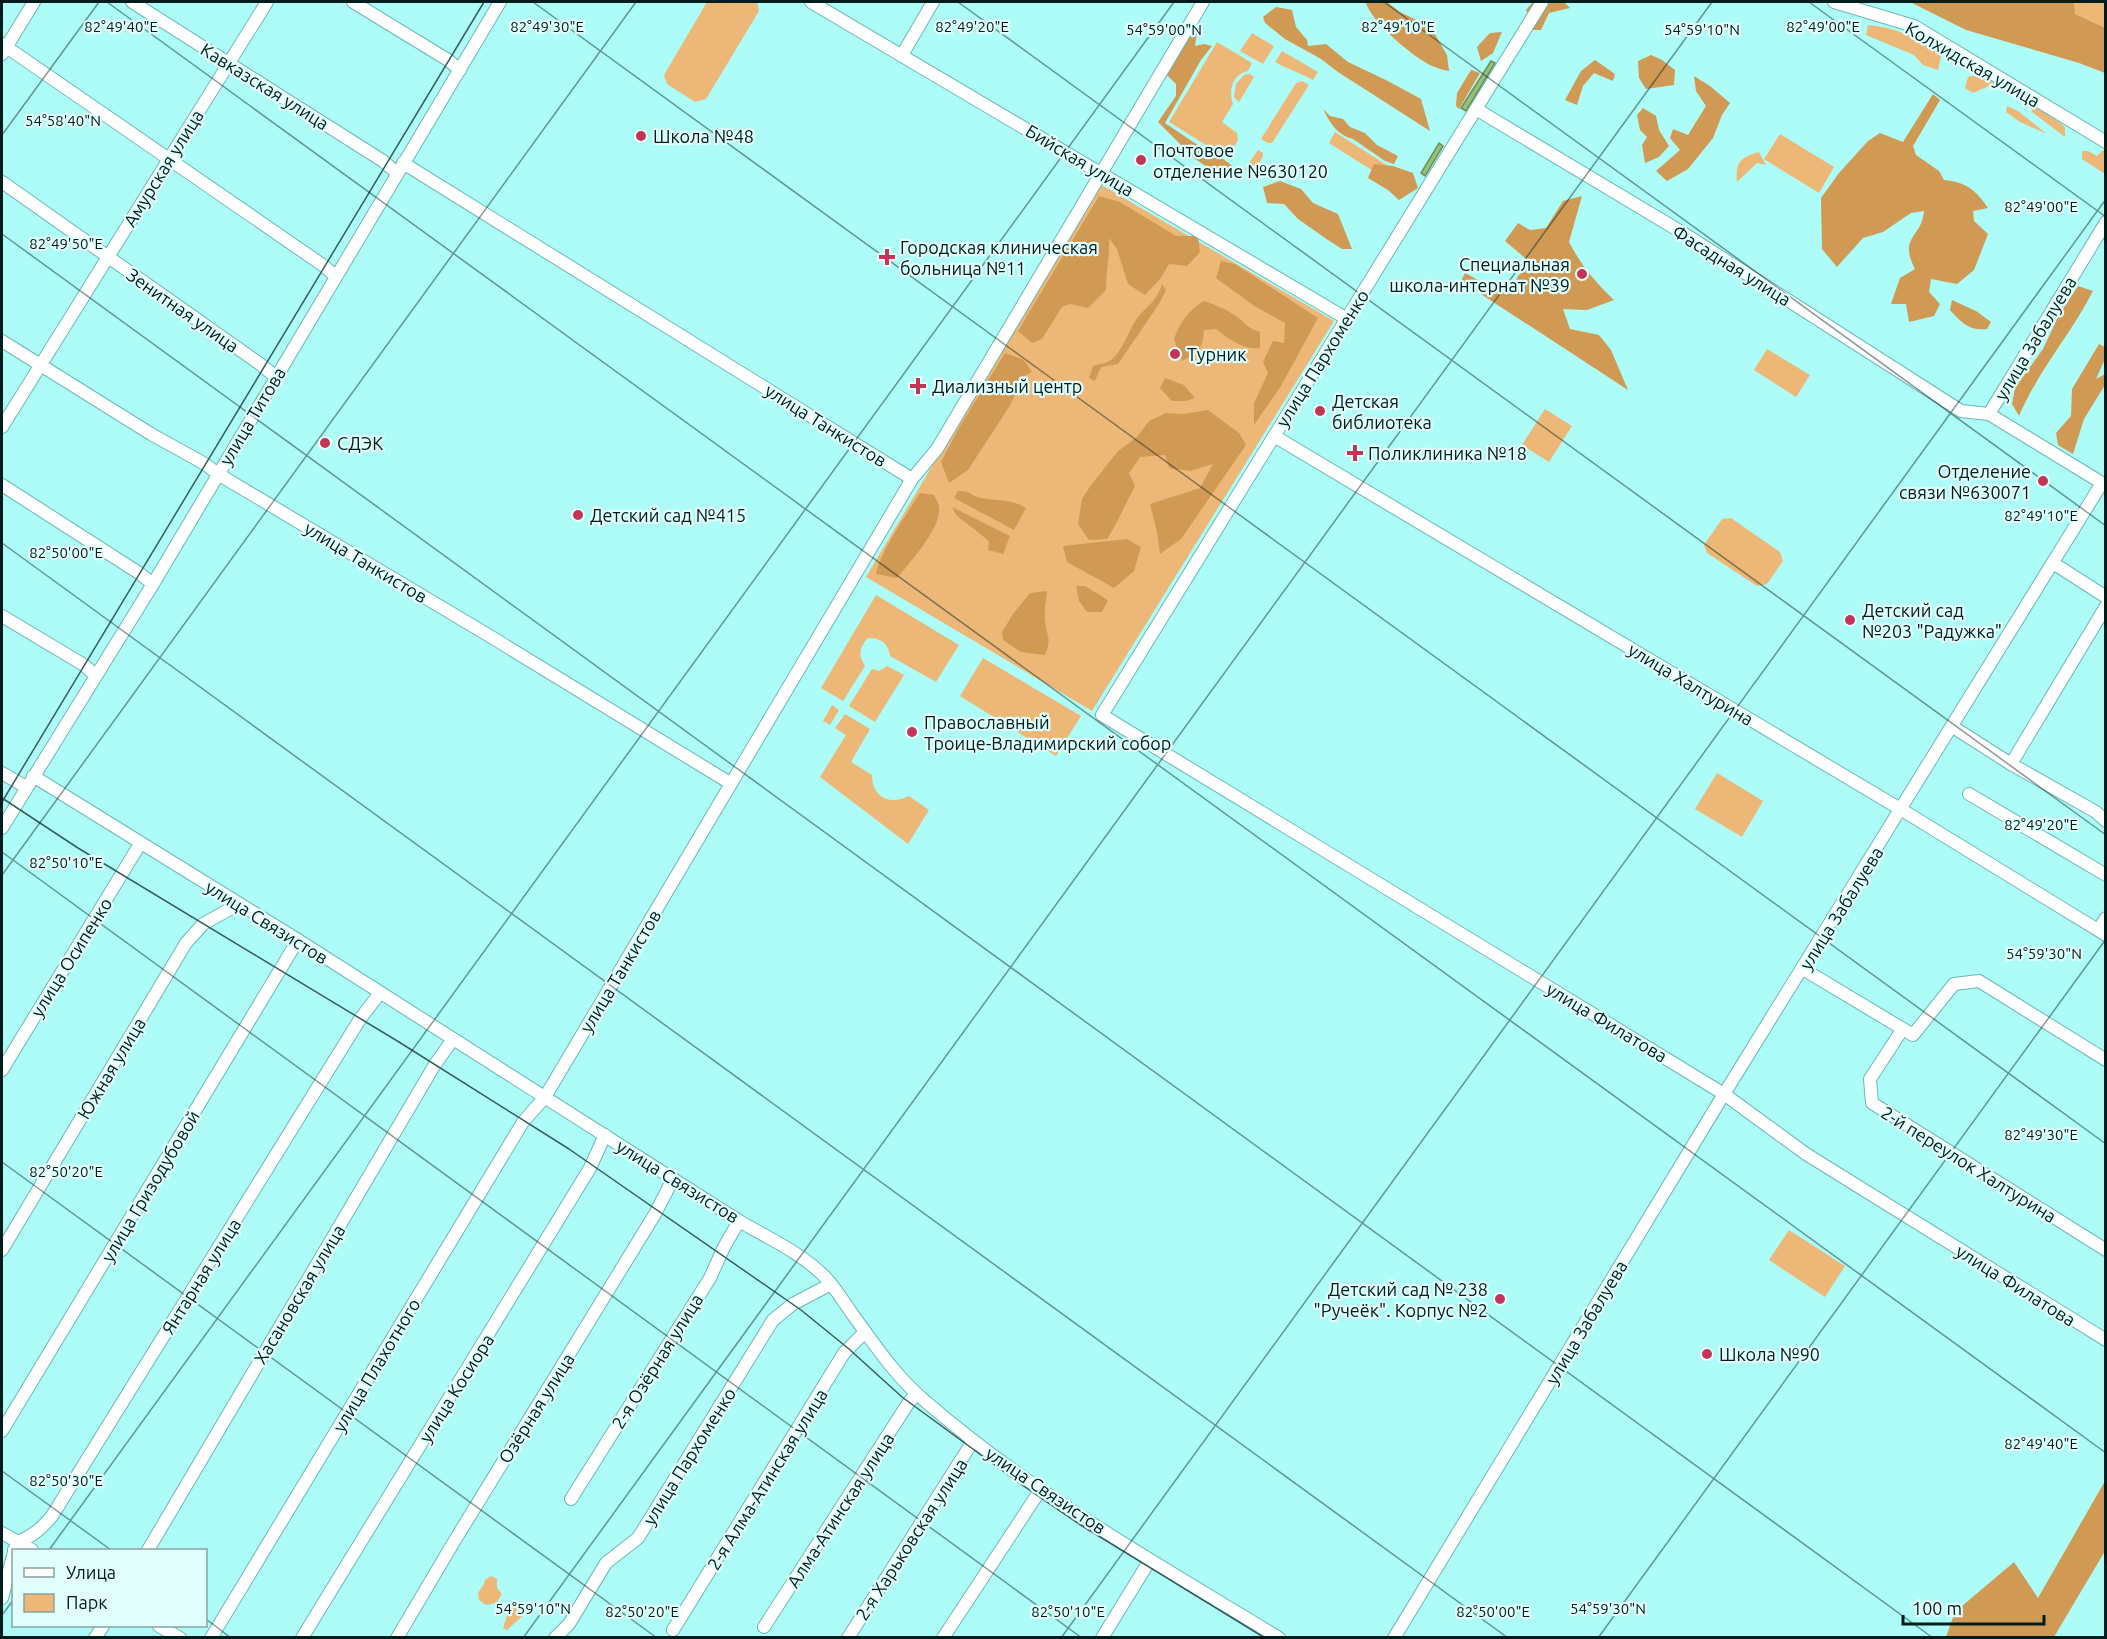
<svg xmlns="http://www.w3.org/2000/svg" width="2107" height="1639" viewBox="0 0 2107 1639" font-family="Ubuntu,sans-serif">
<rect width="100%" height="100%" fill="#adfcf7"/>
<!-- green -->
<g fill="#edb877">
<path d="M707,2H757L759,11L706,99L695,102L667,84L664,75Z"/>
<path d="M2054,2H2105V34Z"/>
<path d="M1868,25C1896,27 1918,39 1942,52L1938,70L1923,65L1914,55L1866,35Z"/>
<path d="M1252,33L1274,46L1263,64L1240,51Z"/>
<path d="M1217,42L1252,63L1248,71C1231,75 1229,91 1233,104L1222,122L1237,133L1238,140L1227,158L1169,122Z"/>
<path d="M1282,51L1318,72L1313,80C1299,72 1289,70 1275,62Z"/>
<path d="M1250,74L1254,77L1239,102L1234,97L1236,84L1244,75Z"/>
<path d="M1981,74L1996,83L1973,93L1965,88L1968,77Z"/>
<path d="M1302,81L1309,85L1272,143H1268L1261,139L1296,83Z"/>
<path d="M2007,106L2018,111L2047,134L2020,122L2006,112Z"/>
<path d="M2031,106L2046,112L2065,127V137L2032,112Z"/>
<path d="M1335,132L1388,166L1381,176L1329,143Z"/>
<path d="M1780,134L1834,167L1819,193L1764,159Z"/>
<path d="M1258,150L1263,153V156L1253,174L1245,169Z"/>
<path d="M2103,150L2105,151V174L2082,159V151H2088L2097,156Z"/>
<path d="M1759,152L1766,165L1757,163L1737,182C1736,162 1739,158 1759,152Z"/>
<path d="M1100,184L1334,321L1092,711L866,577Z"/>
<path d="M1767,349L1810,375L1796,397L1754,370Z"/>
<path d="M1545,409L1572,426L1549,462L1522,445Z"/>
<path d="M1731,518L1780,552L1783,561L1767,584L1757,586L1707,553L1704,545L1722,519Z"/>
<path d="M876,595L959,645L936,682L890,656C889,644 880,637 868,638C859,647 858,655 865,666L843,701L821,688Z"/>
<path d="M983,658L1081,716L1056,756L960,696Z"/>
<path d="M887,666L904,675L875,722L849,706L872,669L879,671Z"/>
<path d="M832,705L839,710L830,725L823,721Z"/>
<path d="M845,714L870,729L851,762L872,775C872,797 890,806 909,796L929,810L908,844L820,777L846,735L835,728Z"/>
<path d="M1717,773L1763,801L1742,837L1695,809Z"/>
<path d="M1789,1230L1845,1266L1825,1297L1769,1260Z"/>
<path d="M491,1576L497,1579V1588L502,1594L496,1603L486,1605L479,1600L478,1593L484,1584L485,1580Z"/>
<path d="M511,1603L526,1613L507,1630L503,1628Z"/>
</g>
<!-- forest -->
<g fill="#d09954">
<path d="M1366,2H1387L1400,12L1431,27L1447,55L1449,71C1444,70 1439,69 1435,67C1417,61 1369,20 1366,2Z"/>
<path d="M1533,2H1564L1570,8L1549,13L1541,30H1532L1526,10Z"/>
<path d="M1910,2H2074L2075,14L2105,28V73L2079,63L1966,30Z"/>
<path d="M1276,7L1292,10L1296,27L1307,40L1308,46L1326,44L1348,62L1388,81L1421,99L1430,131L1338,72L1321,59L1285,39L1265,23L1263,17Z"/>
<path d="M1198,27L1195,46L1204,44L1212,46L1201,60L1165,123L1211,154L1223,159L1237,169L1221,176L1195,159L1158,122L1176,96V84L1164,72L1191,28Z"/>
<path d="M1502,32L1493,53L1481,61L1477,47L1490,33Z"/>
<path d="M1651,55L1662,60L1675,70L1674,85L1646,89L1639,78L1638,61Z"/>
<path d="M1595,60L1615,74L1613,81L1594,73L1583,86L1577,105L1565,100L1581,71Z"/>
<path d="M1471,70L1480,73L1459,109L1456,106L1457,93Z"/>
<path d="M1694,76L1710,86L1730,103L1722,115L1713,138L1688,169L1667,181L1656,171L1680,150L1670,138L1673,129L1688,135L1706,106L1696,91Z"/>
<path d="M1933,94L1940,100L1913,146L1916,155L1939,171L1944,180C1966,182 1976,190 1988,208L1973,211L1974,221L1988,234L1974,270L1957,284L1931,279L1929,292L1940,304L1934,316L1909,322L1906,304H1891L1900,278L1915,269C1898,236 1922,238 1924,211L1911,213L1883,232L1863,238L1837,267L1822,249L1821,198L1839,173L1868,141L1880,133L1903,142Z"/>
<path d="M1643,108L1656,116L1659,130L1669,146L1659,157L1645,163L1642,145L1647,137L1640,130L1637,115Z"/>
<path d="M1323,109L1330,116L1343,119L1350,127L1365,133L1377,145L1398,156L1394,164L1385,161L1353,139C1337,135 1330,123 1323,109Z"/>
<path d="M1374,164L1393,166L1413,173L1418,188L1399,200L1388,190L1368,178Z"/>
<path d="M1280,181L1301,189L1313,203L1338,214L1352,249H1342L1328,240L1298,219L1284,204L1267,203L1263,187Z"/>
<path d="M1099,196L1120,202L1176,236H1198L1200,252L1187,266L1169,264L1160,279L1145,295L1128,284L1117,249L1109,238C1110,255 1106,272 1106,290L1088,308L1070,304L1062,307L1042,339L1032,343L1018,331Z"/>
<path d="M1582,196L1569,242C1581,265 1595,282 1614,300L1587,310L1563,309L1570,329L1599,335L1611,350L1628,390L1461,281L1465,273L1502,293L1513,288L1518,276L1531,263L1505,241L1518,223L1530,230L1546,228L1563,201Z"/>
<path d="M1221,261L1235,264L1318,318L1281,386L1254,425V403L1268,373L1263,362L1273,341L1284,343L1285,323L1256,307L1216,278Z"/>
<path d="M1162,284L1166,290L1159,304L1118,364L1101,367L1095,381L1089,378L1093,366C1098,364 1107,363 1111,360C1121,353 1128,333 1134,323C1145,306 1156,304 1162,284Z"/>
<path d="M2078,286L2093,291C2071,334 2038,371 2019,416L2012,404L2015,388L2043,349L2059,315Z"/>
<path d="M1952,300L1976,311L1991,322L1987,329C1969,331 1962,323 1950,310Z"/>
<path d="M1204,301C1216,305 1226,309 1236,316C1246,324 1247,328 1260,332V348C1242,350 1229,339 1216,329L1204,330C1203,349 1199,352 1182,361L1174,339C1180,322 1189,310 1204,301Z"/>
<path d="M2099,344L2105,347V359L2096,379L2105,374V385L2084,419L2073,454L2058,445L2056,433L2071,416L2072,389Z"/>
<path d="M1005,353L1024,360L1032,372L1018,379L1015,395L1009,407L968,470L949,483L941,462L960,426Z"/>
<path d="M1165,378L1184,385L1195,398L1186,401H1172L1160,388Z"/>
<path d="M1208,410L1239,433L1246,445L1181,539L1160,554L1157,532L1150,504L1200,488L1213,464L1190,471L1169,468L1165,455L1140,457L1129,473L1135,486C1125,504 1118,522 1107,539L1089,540L1078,524L1082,499L1091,485L1118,451L1137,437L1149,421L1166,413L1183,414Z"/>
<path d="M958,491C973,491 970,496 981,498C997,501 1012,499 1026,508L1014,530L954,498Z"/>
<path d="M920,493L934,495C936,499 939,504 939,508C941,529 909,563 897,578L876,574C881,550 907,514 920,493Z"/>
<path d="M952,507L1010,536L1003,554L988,550L989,541L956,515Z"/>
<path d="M1127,539L1141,547L1134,571L1114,588L1067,562L1063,546Z"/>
<path d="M1076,586H1085L1108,600L1102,612H1087L1079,601Z"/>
<path d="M1047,591C1046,601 1044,611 1045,621C1047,637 1052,639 1045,655L1021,652L1003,640L1002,632L1013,614L1030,593Z"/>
<path d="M2105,1481V1551L2054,1637H1946L1955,1612L2014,1562L2038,1598Z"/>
</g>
<!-- water -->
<g fill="#98bf75" stroke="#6a8e5a" stroke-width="1.5">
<path d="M1491,61L1495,63L1466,111L1461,108Z"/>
<path d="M1439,143L1443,146L1425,176L1421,173Z"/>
</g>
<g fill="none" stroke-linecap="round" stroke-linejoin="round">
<!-- minor casing -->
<g stroke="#6ab8b4" stroke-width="14">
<g id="minor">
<path d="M132,2L383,161L397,173"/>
<path d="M353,2L448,60L460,70"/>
<path d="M811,2L1347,319"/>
<path d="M1542,2L1102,715L1724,1094L1806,1154L2106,1340"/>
<path d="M1834,2L1914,26L2106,142"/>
<path d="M2,44L324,266L335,276"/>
<path d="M2,54L34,2"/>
<path d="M902,55L933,2"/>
<path d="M403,163L912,479"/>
<path d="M2,182L260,364L276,377"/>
<path d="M2,341L151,434L205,464L218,474L493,638L730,783"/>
<path d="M1989,414L2106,222"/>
<path d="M2,427L267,2"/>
<path d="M1274,436L1902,810L2106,935"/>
<path d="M2,485L139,573L153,584"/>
<path d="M2053,563L2106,597"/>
<path d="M2,616L84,665L95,675"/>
<path d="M1953,727L2011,764L2096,812L2106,821"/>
<path d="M2011,764L2106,606"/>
<path d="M2,773L26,787"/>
<path d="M33,776L298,940L739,1221C768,1238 802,1253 826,1278C836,1289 844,1302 853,1315C875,1345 896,1377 925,1401C1032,1494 1158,1564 1279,1638"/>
<path d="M1969,794L2106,875"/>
<path d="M2,828L153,584L500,2"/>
<path d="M2098,930L2106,918"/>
<path d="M1803,969L1913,1035L1954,984L1979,981L2106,1060"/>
<path d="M1902,1030L1870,1079L1872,1103L2106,1250"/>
<path d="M2,1070L140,844"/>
<path d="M2,1250L186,943L203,924L239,904"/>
<path d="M2,1431L298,940"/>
<path d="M571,1499L710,1278L724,1247L739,1221"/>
<path d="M2,1533L32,1550"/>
<path d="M14,1550L18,1542C33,1536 42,1528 52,1516L360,1019L380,993"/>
<path d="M148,1550L434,1066L453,1039"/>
<path d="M2,1598L14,1552"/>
<path d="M159,1626L180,1638"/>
<path d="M764,1627L909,1402L916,1394"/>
<path d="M673,1630L844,1353L865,1332"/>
<path d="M95,1638L103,1626"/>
<path d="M211,1638L523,1122L545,1097L912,479L937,449L1203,2"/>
<path d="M302,1638L590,1168L605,1135"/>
<path d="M397,1638L452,1545L655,1214L673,1179"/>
<path d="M555,1638L569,1624L606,1563L638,1538L773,1320L793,1304L831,1284"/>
<path d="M848,1638L973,1441"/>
<path d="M943,1638L1041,1489"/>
<path d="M1102,1638L1150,1560"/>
<path d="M1394,1638L1724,1094L2102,483L1989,414L1961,411L1683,233L1476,109"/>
</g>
</g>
<!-- minor -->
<use href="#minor" stroke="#fff" stroke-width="12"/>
<!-- tram -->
<g stroke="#345f5d" stroke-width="1.5">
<path d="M2,798L78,848L399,1042L569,1149L801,1310L849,1349L902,1397L1022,1485L1079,1524L1265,1638"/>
<path d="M2,802L484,2"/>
</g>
</g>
<!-- ticks -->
<path fill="none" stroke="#001c1b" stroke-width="1.5" stroke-opacity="0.45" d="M107,2L2106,1453M533,2L2106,1144M958,2L2106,835M1384,2L2106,526M1809,2L2106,217M2,135L99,2M2,234L1933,1638M2,543L1508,1638M2,852L1082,1638M2,875L636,2M2,1162L657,1638M2,1471L111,1550M49,1550L1174,2M2,1615L14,1599M206,1619L231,1638M523,1638L1712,2M1061,1638L2106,199M1598,1638L2106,939"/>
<!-- markers -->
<g fill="#c43457" stroke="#e1fffd" stroke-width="2">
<circle cx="641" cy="136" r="6"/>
<circle cx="1141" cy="160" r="6"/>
<path d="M884 248h6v6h6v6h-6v6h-6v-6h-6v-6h6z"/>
<circle cx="1582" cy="274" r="6"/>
<circle cx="1175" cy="354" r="6"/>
<path d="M915 377h6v6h6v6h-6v6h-6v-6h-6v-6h6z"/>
<circle cx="1320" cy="411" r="6"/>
<circle cx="325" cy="443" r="6"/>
<path d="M1352 444h6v6h6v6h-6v6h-6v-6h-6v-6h6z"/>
<circle cx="2043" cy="481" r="6"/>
<circle cx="578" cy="515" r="6"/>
<circle cx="1850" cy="620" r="6"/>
<circle cx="912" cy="732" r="6"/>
<circle cx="1500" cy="1299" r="6"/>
<circle cx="1707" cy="1354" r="6"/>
</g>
<g text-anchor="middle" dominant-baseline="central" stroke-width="4.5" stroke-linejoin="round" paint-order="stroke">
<!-- street labels -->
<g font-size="18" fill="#001c1b" stroke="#e1fffd">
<text transform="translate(1973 64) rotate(30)">Колхидская улица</text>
<text transform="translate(265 86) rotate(32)">Кавказская улица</text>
<text transform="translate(1080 160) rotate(31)">Бийская улица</text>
<text transform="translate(163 168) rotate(-58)">Амурская улица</text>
<text transform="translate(1732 265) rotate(32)">Фасадная улица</text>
<text transform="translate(183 310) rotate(35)">Зенитная улица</text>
<text transform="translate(2035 338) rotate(-59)">улица Забалуева</text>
<text transform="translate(1322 358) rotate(-58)">улица Пархоменко</text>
<text transform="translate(252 416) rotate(-59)">улица Титова</text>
<text transform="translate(826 425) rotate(32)">улица Танкистов</text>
<text transform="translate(366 562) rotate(31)">улица Танкистов</text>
<text transform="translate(1691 684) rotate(31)">улица Халтурина</text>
<text transform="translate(1841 908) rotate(-58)">улица Забалуева</text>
<text transform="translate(267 922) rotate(32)">улица Связистов</text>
<text transform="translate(71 957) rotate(-58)">улица Осипенко</text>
<text transform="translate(620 971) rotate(-59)">улица Танкистов</text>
<text transform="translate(1607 1022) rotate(31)">улица Филатова</text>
<text transform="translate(111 1068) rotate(-59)">Южная улица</text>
<text transform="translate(1969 1164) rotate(32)">2-й переулок Халтурина</text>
<text transform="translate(678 1181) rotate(32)">улица Связистов</text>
<text transform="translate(150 1186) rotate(-59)">улица Гризодубовой</text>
<text transform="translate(201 1276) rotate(-58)">Янтарная улица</text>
<text transform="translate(2016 1285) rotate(32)">улица Филатова</text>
<text transform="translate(299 1294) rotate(-59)">Хасановская улица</text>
<text transform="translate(1586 1322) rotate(-59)">улица Забалуева</text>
<text transform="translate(657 1361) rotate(-58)">2-я Озёрная улица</text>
<text transform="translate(376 1365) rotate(-59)">улица Плахотного</text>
<text transform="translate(456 1388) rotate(-58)">улица Косиора</text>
<text transform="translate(536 1408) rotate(-58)">Озёрная улица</text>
<text transform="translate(689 1456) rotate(-58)">улица Пархоменко</text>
<text transform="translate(767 1479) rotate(-58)">2-я Алма-Атинская улица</text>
<text transform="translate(1046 1490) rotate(34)">улица Связистов</text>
<text transform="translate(840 1510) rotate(-57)">Алма-Атинская улица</text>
<text transform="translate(911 1539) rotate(-57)">2-я Харьковская улица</text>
</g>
<!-- poi labels -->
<g font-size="18" fill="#001c1b" stroke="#e1fffd" text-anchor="start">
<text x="653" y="136">Школа №48</text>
<text x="1153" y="150">Почтовое<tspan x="1153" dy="21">отделение №630120</tspan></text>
<text x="900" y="247">Городская клиническая<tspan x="900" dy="21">больница №11</tspan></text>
<text x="1570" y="264" text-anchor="end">Специальная<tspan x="1570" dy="21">школа-интернат №39</tspan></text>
<text x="1187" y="354">Турник</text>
<text x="932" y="386">Диализный центр</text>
<text x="1332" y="401">Детская<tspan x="1332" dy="21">библиотека</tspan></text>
<text x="337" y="443">СДЭК</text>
<text x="1368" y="453">Поликлиника №18</text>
<text x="2031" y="471" text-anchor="end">Отделение<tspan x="2031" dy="21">связи №630071</tspan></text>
<text x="590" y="515">Детский сад №415</text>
<text x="1862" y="610">Детский сад<tspan x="1862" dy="21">№203 "Радужка"</tspan></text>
<text x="924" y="722">Православный<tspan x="924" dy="21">Троице-Владимирский собор</tspan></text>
<text x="1488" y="1289" text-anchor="end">Детский сад № 238<tspan x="1488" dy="21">"Ручеёк". Корпус №2</tspan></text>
<text x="1719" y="1354">Школа №90</text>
</g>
</g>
<g font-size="15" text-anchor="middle" fill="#001c1b" stroke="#e1fffd" stroke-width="4.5" stroke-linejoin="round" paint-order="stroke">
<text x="547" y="32">82°49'30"E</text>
<text x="972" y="32">82°49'20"E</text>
<text x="1398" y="32">82°49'10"E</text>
<text x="121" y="32">82°49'40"E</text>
<text x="1823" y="32">82°49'00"E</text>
<text x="1164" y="35">54°59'00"N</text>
<text x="1702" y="35">54°59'10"N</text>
<text x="63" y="126">54°58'40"N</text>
<text x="2041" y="212">82°49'00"E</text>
<text x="66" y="249">82°49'50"E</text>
<text x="2041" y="521">82°49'10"E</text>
<text x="66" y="558">82°50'00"E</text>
<text x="2041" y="830">82°49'20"E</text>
<text x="66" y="868">82°50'10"E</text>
<text x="2044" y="959">54°59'30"N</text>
<text x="2041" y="1140">82°49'30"E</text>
<text x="66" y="1177">82°50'20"E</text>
<text x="2041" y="1449">82°49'40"E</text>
<text x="66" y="1486">82°50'30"E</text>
<text x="533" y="1614">54°59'10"N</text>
<text x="1608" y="1614">54°59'30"N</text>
<text x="642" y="1617">82°50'20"E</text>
<text x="1068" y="1617">82°50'10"E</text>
<text x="1493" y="1617">82°50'00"E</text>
</g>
<!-- border -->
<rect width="2107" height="1639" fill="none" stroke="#001c1b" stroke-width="6"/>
<!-- legend -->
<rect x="12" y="1549" width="195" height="78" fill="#e1fffd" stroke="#87a4a3" stroke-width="1.5"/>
<rect x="24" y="1568" width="30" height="9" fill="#ffffff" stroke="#87a4a3" stroke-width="1.5"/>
<text x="66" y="1579" font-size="18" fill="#001c1b">Улица</text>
<rect x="24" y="1594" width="30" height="18" fill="#edb877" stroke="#87a4a3" stroke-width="1.5"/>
<text x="66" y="1609" font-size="18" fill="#001c1b">Парк</text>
<!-- scale -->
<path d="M1903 1615v9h141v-9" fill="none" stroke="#001c1b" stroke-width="3"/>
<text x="1912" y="1615" font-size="18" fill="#001c1b" stroke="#e1fffd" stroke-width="4.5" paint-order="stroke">100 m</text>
</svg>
